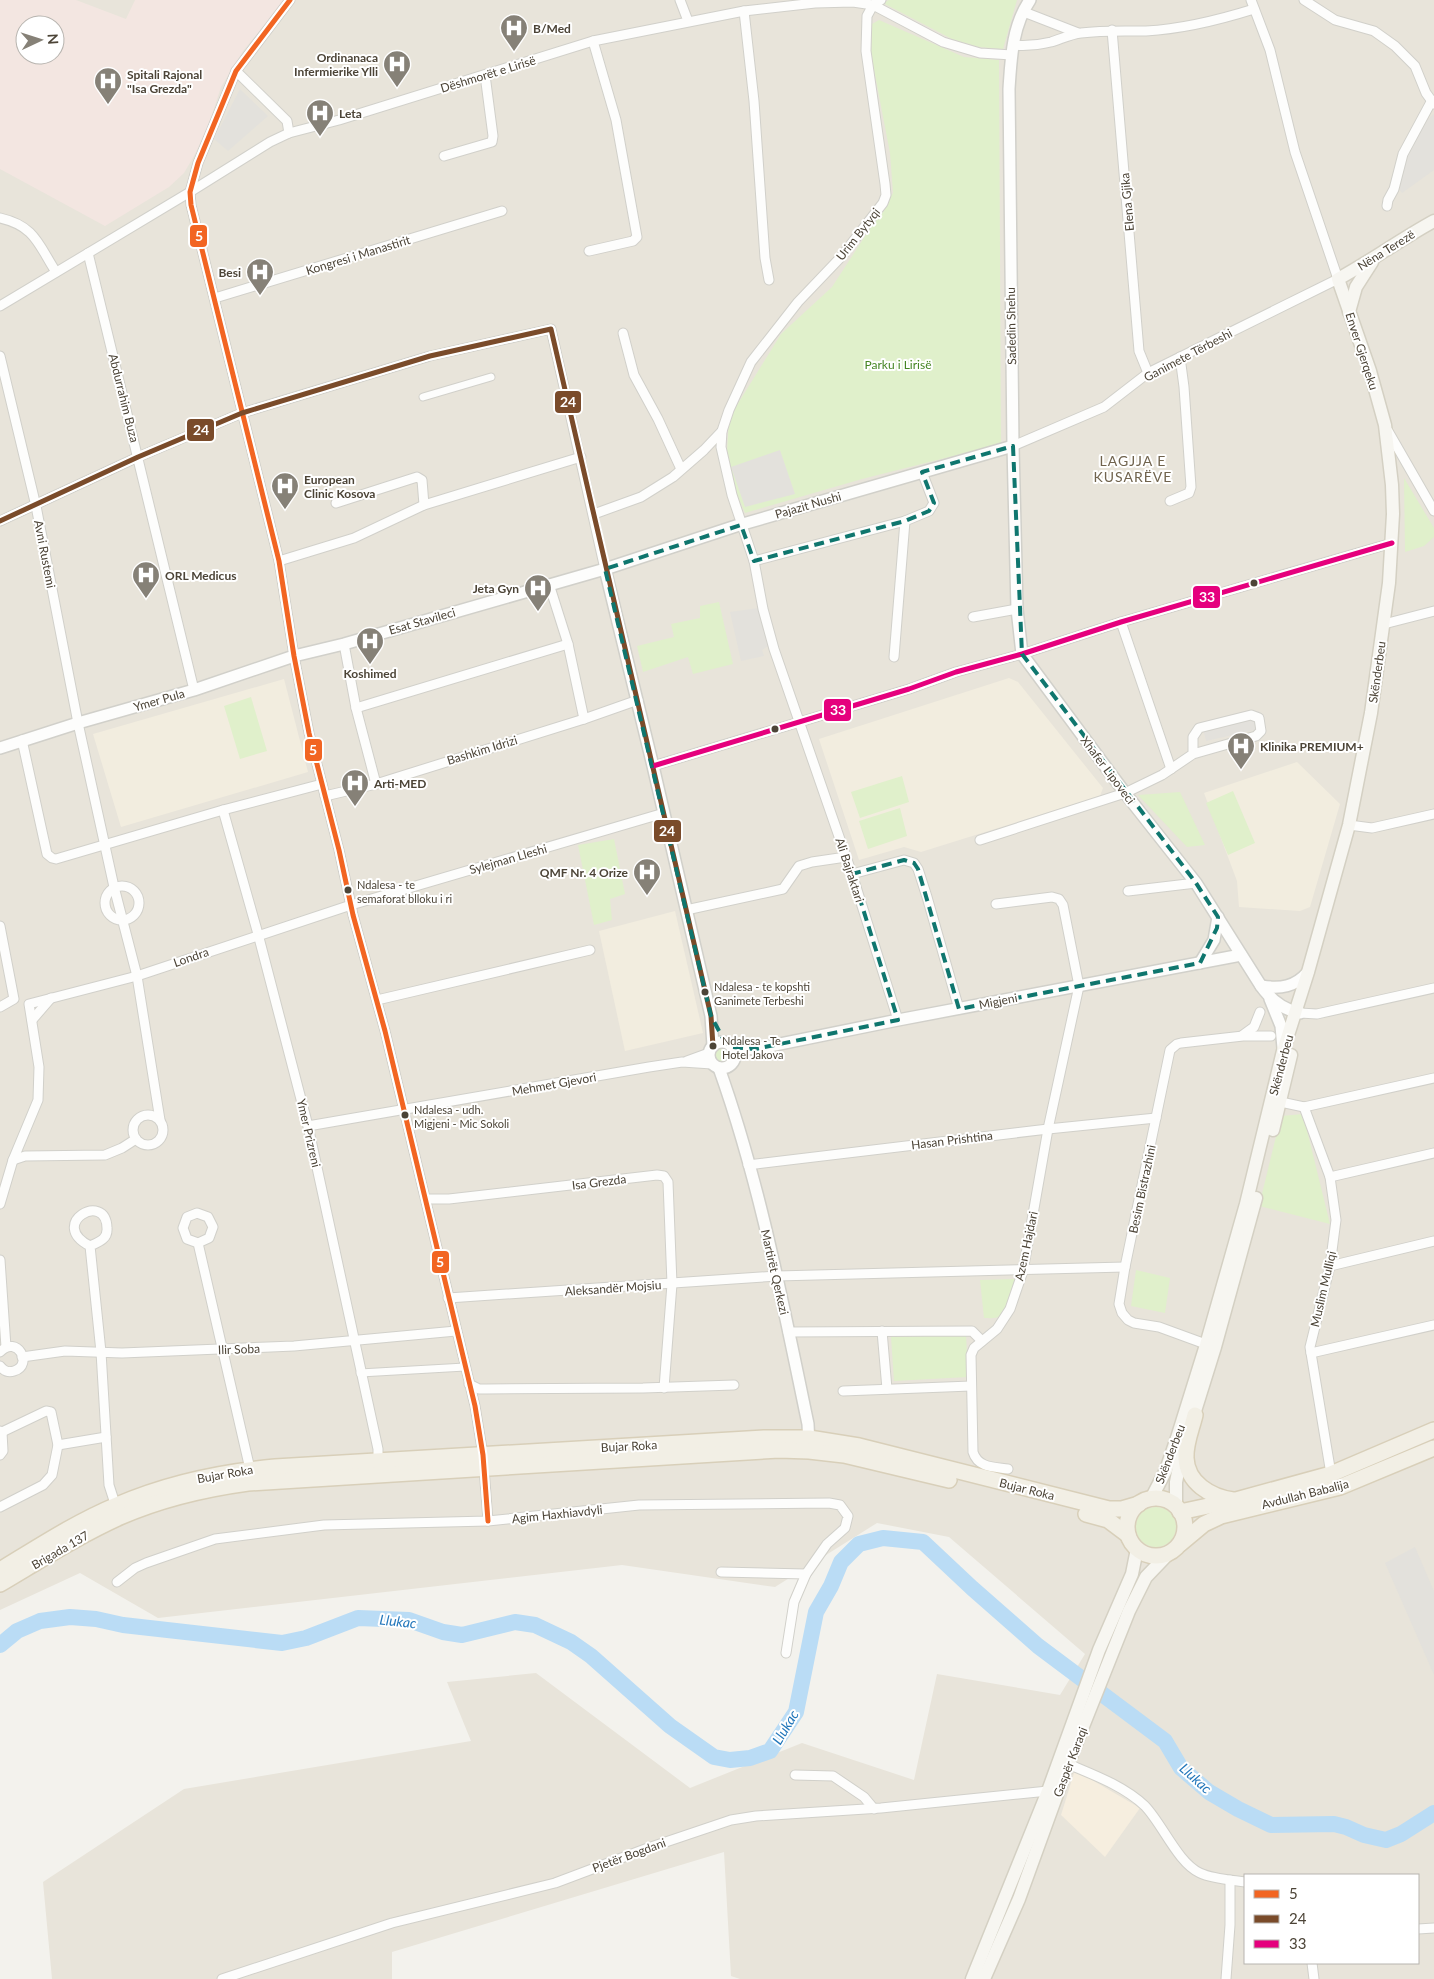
<svg xmlns="http://www.w3.org/2000/svg" width="1434" height="1979" viewBox="0 0 1434 1979" font-family="Lato,sans-serif">
<rect width="100%" height="100%" fill="#f3f2ed"/>
<!-- residential -->
<path fill="#e8e4da" fill-rule="evenodd" d="M0,0H1434V1979H740L731,1976L724,1852L392,1952V1979H52L43,1882L184,1789L471,1741L447,1682L536,1673L690,1788L802,1743L914,1780L937,1674L1060,1695L1085,1654L949,1537L877,1523L775,1587L622,1565L158,1618L80,1573L0,1610ZM25,25H55V55H25ZM1245,1875H1418V1963H1245Z"/>
<!-- commercial -->
<path fill="#f6eedf" d="M1075,1770L1140,1808L1105,1857L1061,1815Z"/>
<!-- education -->
<g fill="#f2eddf">
<path d="M1009,678L1018,682L1103,788L1100,796L921,852L904,847L859,860L819,739Z"/>
<path d="M284,679L308,772L121,827L93,734Z"/>
<path d="M1297,762L1340,804L1310,907L1300,911L1239,907L1237,881L1204,793Z"/>
<path d="M675,911L703,1033L625,1051L599,931Z"/>
</g>
<!-- medical -->
<path fill="#f3e6e1" fill-rule="evenodd" d="M0,0H76L126,19L135,0H285L243,51L221,87L209,124L195,154L184,173L169,187L105,226L0,169ZM25,25H55V55H25Z"/>
<!-- green -->
<g fill="#e0f0cb">
<path d="M889,0H1017L1003,49L979,47L952,39L883,3Z"/>
<path d="M879,20L964,57L999,60L1001,444L862,479L745,513L726,469L729,418L781,334L832,287L893,193L890,153L871,54L872,24Z"/>
<path d="M1404,478L1434,528V537L1424,546L1405,552Z"/>
<path d="M719,602L733,664L693,674L688,657L643,672L637,646L674,637L671,624L700,618V606Z"/>
<path d="M251,697L267,751L240,759L224,706Z"/>
<path d="M902,776L909,802L860,818L851,792Z"/>
<path d="M1233,791L1255,843L1228,855L1206,803Z"/>
<path d="M1180,792L1205,845L1187,847L1138,795Z"/>
<path d="M900,808L907,836L868,849L859,821Z"/>
<path d="M614,839L625,894L610,899L612,920L594,925L578,845Z"/>
<circle cx="722" cy="1055" r="8"/>
<path d="M1303,1114L1330,1224L1259,1206L1281,1116Z"/>
<path d="M1136,1270L1170,1278L1165,1313L1131,1306Z"/>
<path d="M1015,1279C1012,1290 1010,1309 1000,1316C996,1319 989,1318 984,1318L980,1280Z"/>
<path d="M966,1334L968,1377L894,1381L891,1337Z"/>
<circle cx="1156" cy="1527" r="20"/>
</g>
<!-- parking -->
<g fill="#e3e1dc">
<path d="M240,89L268,116L228,151L214,139Z"/>
<path d="M1434,114V170L1402,193L1398,188L1405,156L1421,125Z"/>
<path d="M780,450L795,494L745,507L731,467Z"/>
<path d="M759,608L768,646L762,650L764,656L741,661L730,612Z"/>
<path d="M1259,711L1263,728L1206,741L1202,725Z"/>
<path d="M1415,1547L1434,1591V1675L1385,1563Z"/>
</g>
<g fill="none" stroke-linecap="round" stroke-linejoin="round">
<!-- river -->
<path stroke="#badcf5" stroke-width="16" d="M0,1645L17,1631L40,1621L70,1617L96,1619L123,1625L282,1643L306,1638L358,1618L409,1620L443,1632L462,1635L515,1622L535,1625L571,1642L591,1656L670,1726L714,1757L730,1760L750,1758L770,1751L796,1712L816,1612L831,1586L841,1562L859,1544L883,1538L923,1542L972,1588L1038,1646L1165,1741L1181,1768L1209,1792L1238,1809L1271,1825L1334,1824L1346,1827L1364,1835L1386,1840L1401,1834L1434,1813"/>
<!-- pedestrian casing -->
<g stroke="#d1d0ca" stroke-width="9">
<g id="pedestrian">
<path d="M423,397L491,377"/>
<path d="M360,1373L465,1367"/>
</g>
</g>
<!-- minor casing -->
<g stroke="#d1d0ca" stroke-width="11">
<g id="minor">
<path d="M290,0L236,71L198,163L190,192L191,205L279,561L294,656L309,733L339,850L353,915L385,1031L475,1406L483,1455L488,1521"/>
<path d="M680,0L688,21"/>
<path d="M1304,0L1335,20L1374,31L1395,46L1415,66L1426,93L1434,104"/>
<path d="M873,5L943,42L980,53L1012,55"/>
<path d="M744,11L754,101L765,258L769,280"/>
<path d="M1024,12L1078,33"/>
<path d="M1112,30L1139,351L1148,373"/>
<path d="M1013,45C1026,46 1039,45 1051,42C1061,39 1071,34 1081,33C1103,30 1124,31 1146,31C1183,29 1219,20 1254,9"/>
<path d="M236,71L287,121L289,133"/>
<path d="M444,156L492,142L493,136L485,75"/>
<path d="M1387,206L1388,200L1394,189L1403,154L1431,102"/>
<path d="M0,218C35,226 38,244 56,272"/>
<path d="M589,251L633,241L637,237L616,120L593,41"/>
<path d="M88,253L194,690"/>
<path d="M215,298L502,211"/>
<path d="M0,306L190,192L270,142L289,133L339,120L593,41L744,11L815,3L853,2L873,5L881,0"/>
<path d="M623,333L634,375L658,419L681,469"/>
<path d="M0,356L36,506L78,723L114,887L137,976L160,1120"/>
<path d="M722,431L721,447L732,495L754,561L763,609L774,649L852,874L898,1020"/>
<path d="M1388,431L1434,511"/>
<path d="M1013,446L1104,407L1148,373L1338,279L1295,152L1270,50L1251,0"/>
<path d="M1170,501L1189,493L1191,487L1184,387L1180,357"/>
<path d="M336,503L417,477L422,480L424,505"/>
<path d="M594,514L641,497L673,477L704,450L722,431L729,410L751,362L798,302L841,257L883,203L886,195L885,184L866,51L867,16L873,5"/>
<path d="M0,521L138,457L242,413L430,356L551,329L605,569"/>
<path d="M279,561L354,538L424,505L581,457"/>
<path d="M754,561L905,521L929,511L934,503L922,472"/>
<path d="M549,584L568,644"/>
<path d="M973,617L1017,609"/>
<path d="M1121,622L1171,769"/>
<path d="M1384,624L1434,611"/>
<path d="M344,644L356,708L376,784"/>
<path d="M894,657L905,521"/>
<path d="M356,708L568,644L584,719"/>
<path d="M22,740L47,854L52,858L56,859L223,810L322,784"/>
<path d="M653,766L909,689L956,672L1022,654L1121,622L1392,543"/>
<path d="M325,796L376,784L584,719L638,700"/>
<path d="M223,810L258,934L308,1126L378,1449V1461"/>
<path d="M1349,825L1372,828L1434,814"/>
<path d="M980,840L1125,793L1162,775L1193,754L1256,736L1261,731L1259,718L1251,715L1199,728L1193,737V754"/>
<path d="M852,874L904,860L914,863L918,869L927,897L959,1009"/>
<circle cx="122" cy="903" r="17"/>
<path d="M1128,891L1196,883"/>
<path d="M996,904L1052,897L1059,899L1063,905L1079,986L1048,1129L1023,1271L1010,1309L997,1329L974,1348L971,1355L973,1452C978,1468 994,1467 1008,1469"/>
<path d="M686,910L783,889L799,866L812,862L846,857"/>
<path d="M0,926L14,999L0,1007"/>
<path d="M377,1000L590,950"/>
<path d="M1300,1013L1317,1014L1434,988"/>
<path d="M32,1020L51,998"/>
<path d="M1243,1035L1254,1027L1260,1012"/>
<path d="M687,1061L709,1053"/>
<path d="M1276,1101L1304,1107L1434,1078"/>
<path d="M1304,1107L1330,1177L1336,1220L1330,1266L1310,1347L1331,1474"/>
<circle cx="148" cy="1130" r="15"/>
<path d="M308,1126L649,1067L682,1062L712,1064"/>
<path d="M13,1160L25,1156L105,1155L122,1148L136,1139"/>
<path d="M748,1165L1048,1129L1156,1118"/>
<path d="M1330,1177L1434,1153"/>
<path d="M426,1199H449L657,1175L664,1176L668,1182L672,1284L664,1388"/>
<path d="M0,1204L13,1160L38,1100L39,1067L29,1004L137,976L351,905L664,813"/>
<path d="M198,1243L187,1239L183,1228L187,1217L197,1213L208,1217L213,1227L209,1238L198,1243L250,1469"/>
<path d="M90,1246C99,1242 108,1239 107,1228C106,1190 47,1224 90,1246L101,1352L109,1485L117,1510"/>
<path d="M0,1260L6,1347"/>
<path d="M1330,1266L1434,1241"/>
<path d="M448,1298L777,1276L1125,1267"/>
<path d="M882,1331L887,1389"/>
<path d="M788,1332L972,1331L982,1341"/>
<path d="M1211,1346L1159,1327L1134,1323L1128,1320L1122,1313L1119,1304L1125,1267L1170,1050L1177,1044L1181,1043L1243,1036H1271"/>
<path d="M0,1352C17,1334 34,1365 14,1371C8,1373 4,1371 0,1366"/>
<path d="M1311,1353L1434,1325"/>
<path d="M22,1357L65,1351L122,1353L294,1346L456,1331"/>
<path d="M469,1384L479,1389H486L643,1388L734,1385"/>
<path d="M843,1391L971,1386"/>
<path d="M0,1431L2,1432L46,1411L51,1412L58,1445"/>
<path d="M0,1455L3,1451L2,1432"/>
<path d="M0,1507L43,1485L52,1475L58,1445L106,1437"/>
<path d="M721,1572L806,1574"/>
<path d="M117,1582L135,1568L146,1563L215,1539L324,1525L488,1521L639,1505L829,1503L840,1505L848,1516L845,1528L827,1544L806,1574L794,1602L786,1653"/>
<path d="M1068,1764C1094,1775 1124,1786 1145,1806C1163,1825 1178,1863 1200,1873C1213,1879 1231,1880 1245,1882"/>
<path d="M795,1775L833,1776L864,1797L874,1809"/>
<path d="M1418,1929L1434,1928"/>
<path d="M1312,1963L1314,1979"/>
<path d="M222,1979L392,1923L555,1883L648,1848L731,1820L756,1816L881,1808L1048,1791"/>
<path d="M1226,1979L1230,1925V1880"/>
</g>
</g>
<!-- tertiary casing -->
<g stroke="#d1d0ca" stroke-width="14">
<g id="tertiary">
<path d="M1030,0C1012,26 1011,59 1009,89L1013,446L1017,609L1022,654L1125,793L1196,883L1261,986C1271,1000 1283,1010 1300,1013"/>
<path d="M605,569L653,766L711,1016L713,1046"/>
<path d="M0,748L78,723L194,690L294,656L344,644L605,569L736,526L1013,446"/>
<path d="M1200,963L1214,940L1218,917"/>
<path d="M1261,986C1281,989 1295,987 1308,972"/>
<path d="M1270,999L1281,1026L1283,1048"/>
<circle cx="722" cy="1055" r="13"/>
<path d="M733,1047L755,1049L898,1020L1241,955"/>
<path d="M719,1068C760,1183 783,1305 808,1424L809,1445"/>
</g>
</g>
<!-- secondary casing -->
<g stroke="#d4d0c3" stroke-width="15">
<g id="secondary">
<path d="M1349,312L1356,287L1372,262"/>
<path d="M1273,1130L1291,1055"/>
<path d="M1191,1424L1215,1347L1256,1198"/>
<path d="M1151,1499L1166,1470L1177,1438L1206,1345L1246,1204L1283,1051L1308,972L1349,825L1371,713L1389,583L1393,514L1392,485L1385,425L1370,371L1338,279C1371,261 1401,239 1434,221"/>
<path d="M1176,1507V1482L1183,1448"/>
<path d="M972,1979L1048,1791L1099,1650L1132,1574L1137,1549"/>
<path d="M984,1979L1019,1899L1068,1764L1129,1611L1146,1577L1169,1553"/>
</g>
</g>
<!-- primary casing -->
<g stroke="#d8cfb9" stroke-width="18">
<g id="primary">
<path d="M1195,1415C1192,1428 1185,1444 1186,1458C1187,1483 1211,1497 1233,1500"/>
<circle cx="1156" cy="1527" r="29"/>
<path d="M1180,1512L1236,1500L1331,1474L1434,1430"/>
<path d="M1086,1514L1108,1520L1128,1535"/>
<path d="M1180,1544L1204,1524L1221,1516L1340,1487L1434,1448"/>
<path d="M0,1570C38,1547 76,1522 117,1505C168,1483 220,1472 275,1467L764,1438H809L859,1446L1109,1509H1122L1139,1504"/>
<path d="M0,1584C39,1561 78,1536 120,1517C161,1499 204,1489 248,1483L779,1450L809,1451L844,1455L949,1480"/>
</g>
</g>
<!-- pedestrian -->
<use href="#pedestrian" stroke="#fdfdfc" stroke-width="7"/>
<!-- minor -->
<use href="#minor" stroke="#fdfdfc" stroke-width="9"/>
<!-- tertiary -->
<use href="#tertiary" stroke="#fdfdfc" stroke-width="11"/>
<!-- secondary -->
<use href="#secondary" stroke="#f7f6f1" stroke-width="12"/>
<!-- primary -->
<use href="#primary" stroke="#f2efe5" stroke-width="15"/>
<!-- bus-1 casing -->
<g stroke="#fff" stroke-width="9">
<path id="bus-1" d="M290,0L236,71L198,163L190,192L191,205L279,561L294,656L309,733L339,850L353,915L385,1031L475,1406L483,1455L488,1521"/>
</g>
<!-- bus-2 casing -->
<g stroke="#fff" stroke-width="9">
<path id="bus-2" d="M0,521L138,457L242,413L430,356L551,329C604,558 656,787 711,1016L713,1046"/>
</g>
<!-- bus-3 casing -->
<g stroke="#fff" stroke-width="9">
<path id="bus-3" d="M653,766L909,689L956,672L1022,654L1121,622L1392,543"/>
</g>
<!-- bus-1 -->
<use href="#bus-1" stroke="#f26522" stroke-width="5"/>
<!-- bus-2 -->
<use href="#bus-2" stroke="#7a4b2a" stroke-width="5"/>
<!-- bus-3 -->
<use href="#bus-3" stroke="#e5007d" stroke-width="5"/>
</g>
<!-- marked area -->
<path fill="none" stroke="#0f766e" stroke-width="4" stroke-dasharray="10 6" stroke-linejoin="round" d="M1013,446L1022,654L1196,883L1218,917L1217,928L1200,963L959,1009L918,869L914,863L904,860L852,874L898,1020L755,1049L733,1047L725,1042L711,1016L605,569L741,525L754,561L905,521L929,511L934,503L922,472Z"/>
<!-- icons -->
<defs>
<g id="hospital-pin" transform="scale(1.4375)"><path d="M0 17L-7.5 6A9.5 9.5 0 1 1 7.5 6Z" fill="#868177" stroke="#fff"/><path d="M-5-5h3v3.5h4V-5h3V5h-3V1.5h-4V5h-3Z" fill="#fff"/></g>
</defs>
<g fill-rule="evenodd">
<use href="#hospital-pin" x="514" y="28"/>
<use href="#hospital-pin" x="397" y="64"/>
<use href="#hospital-pin" x="108" y="81"/>
<use href="#hospital-pin" x="320" y="113"/>
<use href="#hospital-pin" x="260" y="272"/>
<use href="#hospital-pin" x="285" y="486"/>
<use href="#hospital-pin" x="146" y="575"/>
<use href="#hospital-pin" x="538" y="588"/>
<use href="#hospital-pin" x="370" y="641"/>
<use href="#hospital-pin" x="1241" y="746"/>
<use href="#hospital-pin" x="355" y="783"/>
<use href="#hospital-pin" x="647" y="872"/>
</g>
<!-- markers -->
<g fill="#4c4437" stroke="#fff" stroke-width="2">
<circle cx="1254" cy="583" r="4.5"/>
<circle cx="775" cy="729" r="4.5"/>
<circle cx="348" cy="890" r="4.5"/>
<circle cx="705" cy="992" r="4.5"/>
<circle cx="713" cy="1046" r="4.5"/>
<circle cx="405" cy="1115" r="4.5"/>
</g>
<g text-anchor="middle" dominant-baseline="central" stroke-width="4" stroke-linejoin="round" paint-order="stroke">
<!-- bus labels -->
<g font-size="11" fill="#4c4437" stroke="#fff" text-anchor="start">
<text x="357" y="884">Ndalesa - te<tspan x="357" dy="14">semaforat blloku i ri</tspan></text>
<text x="714" y="986">Ndalesa - te kopshti<tspan x="714" dy="14">Ganimete Terbeshi</tspan></text>
<text x="722" y="1040">Ndalesa - Te<tspan x="722" dy="14">Hotel Jakova</tspan></text>
<text x="414" y="1109">Ndalesa - udh.<tspan x="414" dy="14">Migjeni - Mic Sokoli</tspan></text>
</g>
<!-- poi labels -->
<g font-size="12" font-weight="bold" fill="#4c4437" stroke="#fff" text-anchor="start">
<text x="533" y="28">B/Med</text>
<text x="378" y="57" text-anchor="end">Ordinanaca<tspan x="378" dy="14">Infermierike Ylli</tspan></text>
<text x="127" y="74">Spitali Rajonal<tspan x="127" dy="14">"Isa Grezda"</tspan></text>
<text x="339" y="113">Leta</text>
<text x="241" y="272" text-anchor="end">Besi</text>
<text x="304" y="479">European<tspan x="304" dy="14">Clinic Kosova</tspan></text>
<text x="165" y="575">ORL Medicus</text>
<text x="519" y="588" text-anchor="end">Jeta Gyn</text>
<text x="370" y="673" text-anchor="middle">Koshimed</text>
<text x="1260" y="746">Klinika PREMIUM+</text>
<text x="374" y="783">Arti-MED</text>
<text x="628" y="872" text-anchor="end">QMF Nr. 4 Orize</text>
</g>
<!-- street labels -->
<g font-size="12" fill="#4c4437" stroke="#fff">
<text transform="translate(488 74) rotate(-17)">Dëshmorët e Lirisë</text>
<text transform="translate(1127 202) rotate(-95)">Elena Gjika</text>
<text transform="translate(858 234) rotate(-52)">Urim Bytyqi</text>
<text transform="translate(1386 250) rotate(-32)">Nëna Terezë</text>
<text transform="translate(358 255) rotate(-17)">Kongresi i Manastirit</text>
<text transform="translate(1011 326) rotate(-91)">Sadedin Shehu</text>
<text transform="translate(1362 351) rotate(72)">Enver Gjerqeku</text>
<text transform="translate(1188 355) rotate(-28)">Ganimete Tërbeshi</text>
<text transform="translate(124 398) rotate(76)">Abdurrahim Buza</text>
<text transform="translate(808 505) rotate(-16)">Pajazit Nushi</text>
<text transform="translate(45 554) rotate(79)">Avni Rustemi</text>
<text transform="translate(422 621) rotate(-16)">Esat Stavileci</text>
<text transform="translate(1377 672) rotate(-82)">Skënderbeu</text>
<text transform="translate(159 700) rotate(-16)">Ymer Pula</text>
<text transform="translate(482 750) rotate(-17)">Bashkim Idrizi</text>
<text transform="translate(1108 770) rotate(53)">Xhafer Lipoveci</text>
<text transform="translate(508 859) rotate(-16)">Sylejman Lleshi</text>
<text transform="translate(850 870) rotate(72)">Ali Bajraktari</text>
<text transform="translate(191 957) rotate(-19)">Londra</text>
<text transform="translate(998 1001) rotate(-11)">Migjeni</text>
<text transform="translate(1281 1065) rotate(-75)">Skënderbeu</text>
<text transform="translate(554 1084) rotate(-10)">Mehmet Gjevori</text>
<text transform="translate(309 1133) rotate(77)">Ymer Prizreni</text>
<text transform="translate(952 1140) rotate(-7)">Hasan Prishtina</text>
<text transform="translate(599 1182) rotate(-7)">Isa Grezda</text>
<text transform="translate(1142 1189) rotate(-78)">Besim Bistrazhini</text>
<text transform="translate(1026 1246) rotate(-78)">Azem Hajdari</text>
<text transform="translate(775 1272) rotate(77)">Martirët Qerkezi</text>
<text transform="translate(613 1288) rotate(-4)">Aleksandër Mojsiu</text>
<text transform="translate(1323 1289) rotate(-77)">Muslim Mulliqi</text>
<text transform="translate(239 1349) rotate(-2)">Ilir Soba</text>
<text transform="translate(629 1446) rotate(-3)">Bujar Roka</text>
<text transform="translate(1170 1454) rotate(-69)">Skënderbeu</text>
<text transform="translate(225 1474) rotate(-10)">Bujar Roka</text>
<text transform="translate(1027 1489) rotate(14)">Bujar Roka</text>
<text transform="translate(1305 1494) rotate(-14)">Avdullah Babalija</text>
<text transform="translate(557 1514) rotate(-6)">Agim Haxhiavdyli</text>
<text transform="translate(60 1550) rotate(-30)">Brigada 137</text>
<text transform="translate(1070 1762) rotate(-69)">Gaspër Karaqi</text>
<text transform="translate(629 1855) rotate(-20)">Pjetër Bogdani</text>
</g>
<!-- park labels -->
<g font-size="12" fill="#458523" stroke="#fff">
<text x="898" y="364">Parku i Lirisë</text>
</g>
<!-- neighbourhood labels -->
<g font-size="14" letter-spacing="1" fill="#70634d" stroke="#fff">
<text x="1133" y="460">LAGJJA E<tspan x="1133" dy="16">KUSARËVE</tspan></text>
</g>
<!-- water labels -->
<g font-size="14" font-style="italic" fill="#27b" stroke="#fff">
<text transform="translate(398 1621) rotate(6)">Llukac</text>
<text transform="translate(785 1727) rotate(-59)">Llukac</text>
<text transform="translate(1196 1778) rotate(42)">Llukac</text>
</g>
</g>
<g stroke="#fff" stroke-width="2">
<rect x="189" y="224" width="19" height="24" rx="5" fill="#f26522"/>
<rect x="554" y="390" width="28" height="24" rx="5" fill="#7a4b2a"/>
<rect x="186" y="418" width="29" height="24" rx="5" fill="#7a4b2a"/>
<rect x="1192" y="585" width="29" height="24" rx="5" fill="#e5007d"/>
<rect x="823" y="698" width="29" height="24" rx="5" fill="#e5007d"/>
<rect x="304" y="738" width="19" height="24" rx="5" fill="#f26522"/>
<rect x="653" y="819" width="29" height="24" rx="5" fill="#7a4b2a"/>
<rect x="431" y="1250" width="19" height="24" rx="5" fill="#f26522"/>
</g>
<g font-size="14" text-anchor="middle" font-weight="bold" fill="#fff">
<text x="199" y="241">5</text>
<text x="568" y="407">24</text>
<text x="201" y="435">24</text>
<text x="1207" y="602">33</text>
<text x="838" y="715">33</text>
<text x="313" y="755">5</text>
<text x="667" y="836">24</text>
<text x="440" y="1267">5</text>
</g>
<!-- legend -->
<rect x="1244" y="1874" width="175" height="90" fill="#ffffff" stroke="#b7b4af"/>
<rect x="1254" y="1890" width="25" height="8" fill="#f26522" stroke="#b7b4af"/>
<text x="1289" y="1899" font-size="15" fill="#4c4437">5</text>
<rect x="1254" y="1915" width="25" height="8" fill="#7a4b2a" stroke="#b7b4af"/>
<text x="1289" y="1924" font-size="15" fill="#4c4437">24</text>
<rect x="1254" y="1940" width="25" height="8" fill="#e5007d" stroke="#b7b4af"/>
<text x="1289" y="1949" font-size="15" fill="#4c4437">33</text>
<!-- north arrow -->
<g transform="translate(40 40) rotate(86)"><circle r="24" fill="#ffffff" stroke="#b7b4af"/>
<path d="M0-4L9 19L0 12L-9 19Z" fill="#868177"/>
<text y="-8" font-size="14" font-weight="bold" text-anchor="middle" fill="#4c4437">N</text>
</g>
</svg>
